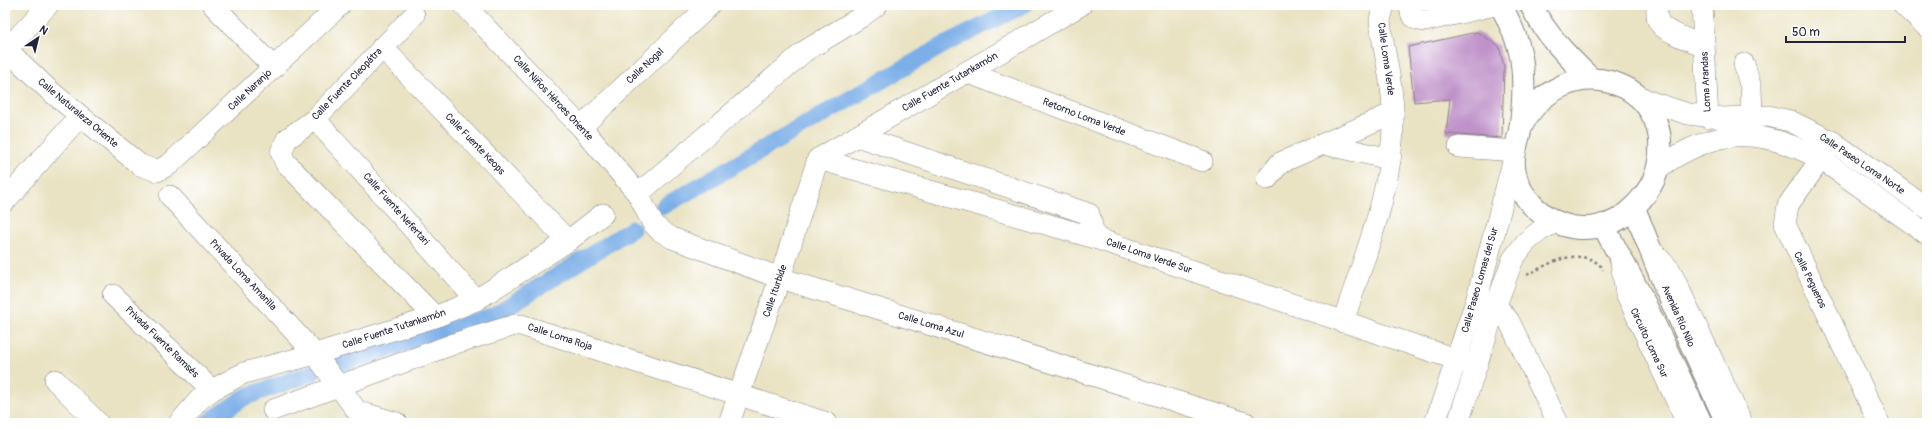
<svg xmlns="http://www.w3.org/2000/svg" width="1932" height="428" viewBox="0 0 1932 428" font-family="Pangolin,sans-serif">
<rect width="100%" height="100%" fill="#fff"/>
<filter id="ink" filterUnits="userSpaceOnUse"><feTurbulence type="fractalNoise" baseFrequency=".025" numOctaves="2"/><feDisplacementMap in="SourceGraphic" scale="8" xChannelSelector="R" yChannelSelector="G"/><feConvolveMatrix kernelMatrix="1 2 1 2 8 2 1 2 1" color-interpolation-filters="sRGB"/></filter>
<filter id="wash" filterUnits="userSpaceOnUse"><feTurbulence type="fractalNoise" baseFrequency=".012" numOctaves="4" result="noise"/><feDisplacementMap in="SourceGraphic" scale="16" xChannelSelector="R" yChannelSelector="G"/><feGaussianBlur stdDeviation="0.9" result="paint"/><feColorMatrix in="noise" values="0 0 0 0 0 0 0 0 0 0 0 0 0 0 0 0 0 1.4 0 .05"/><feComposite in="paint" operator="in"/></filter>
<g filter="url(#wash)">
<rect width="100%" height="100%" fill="#e9e3c3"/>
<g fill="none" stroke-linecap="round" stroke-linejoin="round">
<!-- canal -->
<g stroke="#7bafe8" stroke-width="17">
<path d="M664,206L942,46L1024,5"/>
<path d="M339,365L494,315L632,229"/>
<path d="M207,423L245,397L312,373"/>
</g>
</g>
<g id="blocks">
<!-- building -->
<path fill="#bf92c9" d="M1477,32L1499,46L1504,67L1502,138L1446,134L1450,99L1414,102L1408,47Z"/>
</g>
</g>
<g filter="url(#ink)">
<use href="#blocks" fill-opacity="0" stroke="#86827f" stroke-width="1"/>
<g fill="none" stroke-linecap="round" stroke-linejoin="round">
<!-- minor casing -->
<g stroke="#86827f" stroke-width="22">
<g id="minor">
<path d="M213,5L274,68"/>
<path d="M464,5L581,127L638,194L652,222L659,230L672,238L780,278L1246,423"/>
<path d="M1411,5C1409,16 1414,20 1425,21L1495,5"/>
<path d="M1657,5C1657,11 1656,19 1660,24C1667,33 1693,41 1704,46"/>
<path d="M1702,5L1708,118"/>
<path d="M1903,5L1927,27"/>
<path d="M414,15L315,119L287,139L281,152L285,162L435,317"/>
<path d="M382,47L568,241"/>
<path d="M5,48L49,90L140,165L157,171L170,164L340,5"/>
<path d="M5,51L48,5"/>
<path d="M1744,64L1751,88L1752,117"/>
<path d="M966,72L1202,161"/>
<path d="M1634,94L1651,102L1688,114L1723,118L1768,116L1790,121L1833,142L1927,208"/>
<path d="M315,119L476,300"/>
<path d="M581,127L710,5"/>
<path d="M857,136L1089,214L1095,238"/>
<path d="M1833,142L1788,205L1785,224L1879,423"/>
<path d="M1324,144L1390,159"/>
<path d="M1459,147L1516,151"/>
<path d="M818,159L1095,238L1476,366"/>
<path d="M818,159L1081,5"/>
<path d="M1658,168C1717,127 1758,126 1821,159L1927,234"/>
<path d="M1267,179L1280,163L1393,113"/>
<path d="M638,194L805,51L861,17L877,5"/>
<path d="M170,196L315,354L357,411L397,423"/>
<path d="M5,201L80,116"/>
<path d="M1653,252L1670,270L1742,423"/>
<path d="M1621,262L1626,293L1687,423"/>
<path d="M113,295L212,390"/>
<path d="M1485,301L1496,305L1509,321L1558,423"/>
<path d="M1343,322C1365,254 1395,185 1393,113C1393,82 1383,51 1380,20L1384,5"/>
<path d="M55,380L98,423"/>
<path d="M273,410L459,342L515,325H521L827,423"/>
<path d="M179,423L200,399L212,390L244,373L315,354L435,317L476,300L568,241L603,214"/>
<path d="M729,423L780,278L818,159"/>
<path d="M1435,423L1477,298L1514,158"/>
<path d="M1458,423L1496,305L1513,259L1526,242L1541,230L1556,222"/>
</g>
</g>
<!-- major casing -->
<g stroke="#86827f" stroke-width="24">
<g id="major">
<path d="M1501,5C1510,24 1520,43 1522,64C1525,86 1523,109 1520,131C1518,139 1515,148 1514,157C1511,188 1536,216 1564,225C1582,231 1607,228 1622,217C1639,204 1653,189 1658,167C1678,77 1560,44 1520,129"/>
<path d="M1531,5C1545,34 1568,57 1591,79"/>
<path d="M1634,208L1666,289L1727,423"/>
<path d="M1603,225L1641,296L1701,423"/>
</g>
</g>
<!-- path -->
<path stroke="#86827f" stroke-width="2.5" stroke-dasharray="3 3" stroke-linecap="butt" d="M1527,275C1547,265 1569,250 1592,260C1598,263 1600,264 1603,270"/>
<!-- minor -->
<use href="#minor" stroke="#fff" stroke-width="21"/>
<!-- major -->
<use href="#major" stroke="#fff" stroke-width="22"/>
</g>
</g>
<g text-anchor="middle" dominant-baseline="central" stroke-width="3" stroke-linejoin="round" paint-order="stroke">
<!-- street labels -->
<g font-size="10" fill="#22223b" stroke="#fff">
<text transform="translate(1386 59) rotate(82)">Calle Loma Verde</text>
<text transform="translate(645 66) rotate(-43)">Calle Nogal</text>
<text transform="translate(950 82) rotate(-30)">Calle Fuente Tutankamón</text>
<text transform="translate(1706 82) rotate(-93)">Loma Arandas</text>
<text transform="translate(347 84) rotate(-46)">Calle Fuente Cleopátra</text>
<text transform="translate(250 90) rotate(-43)">Calle Naranjo</text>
<text transform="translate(553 98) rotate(47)">Calle Niños Héroes Oriente</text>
<text transform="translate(78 113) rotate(40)">Calle Naturaleza Oriente</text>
<text transform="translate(1084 117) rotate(21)">Retorno Loma Verde</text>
<text transform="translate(475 144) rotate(46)">Calle Fuente Keops</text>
<text transform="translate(1862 164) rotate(34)">Calle Paseo Loma Norte</text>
<text transform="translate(396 209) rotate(48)">Calle Fuente Nefertari</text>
<text transform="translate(1149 256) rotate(19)">Calle Loma Verde Sur</text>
<text transform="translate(243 275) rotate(47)">Privada Loma Amarilla</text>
<text transform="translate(1480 280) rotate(-74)">Calle Paseo Lomas del Sur</text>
<text transform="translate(1810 280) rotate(64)">Calle Pegueros</text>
<text transform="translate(775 291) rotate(-71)">Calle Iturbide</text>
<text transform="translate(1678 316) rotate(66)">Avenida Río Nilo</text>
<text transform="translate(931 325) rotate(17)">Calle Loma Azul</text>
<text transform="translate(394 329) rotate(-18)">Calle Fuente Tutankamón</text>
<text transform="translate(560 337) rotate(18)">Calle Loma Roja</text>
<text transform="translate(162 342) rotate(44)">Privada Fuente Ramsés</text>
<text transform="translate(1649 343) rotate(65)">Circuito Loma Sur</text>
</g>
</g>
<!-- margin -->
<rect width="1932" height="428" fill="none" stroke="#fff" stroke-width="20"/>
<!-- north arrow -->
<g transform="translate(38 38) rotate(35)" stroke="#ffffff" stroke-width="3" paint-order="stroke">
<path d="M0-3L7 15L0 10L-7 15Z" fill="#22223b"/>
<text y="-6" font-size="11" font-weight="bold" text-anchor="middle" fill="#22223b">N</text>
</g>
<!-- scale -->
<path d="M1786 36v6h119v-6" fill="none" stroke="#22223b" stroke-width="2"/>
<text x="1792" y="36" font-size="12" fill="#22223b" stroke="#ffffff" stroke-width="3" paint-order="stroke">50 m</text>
</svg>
